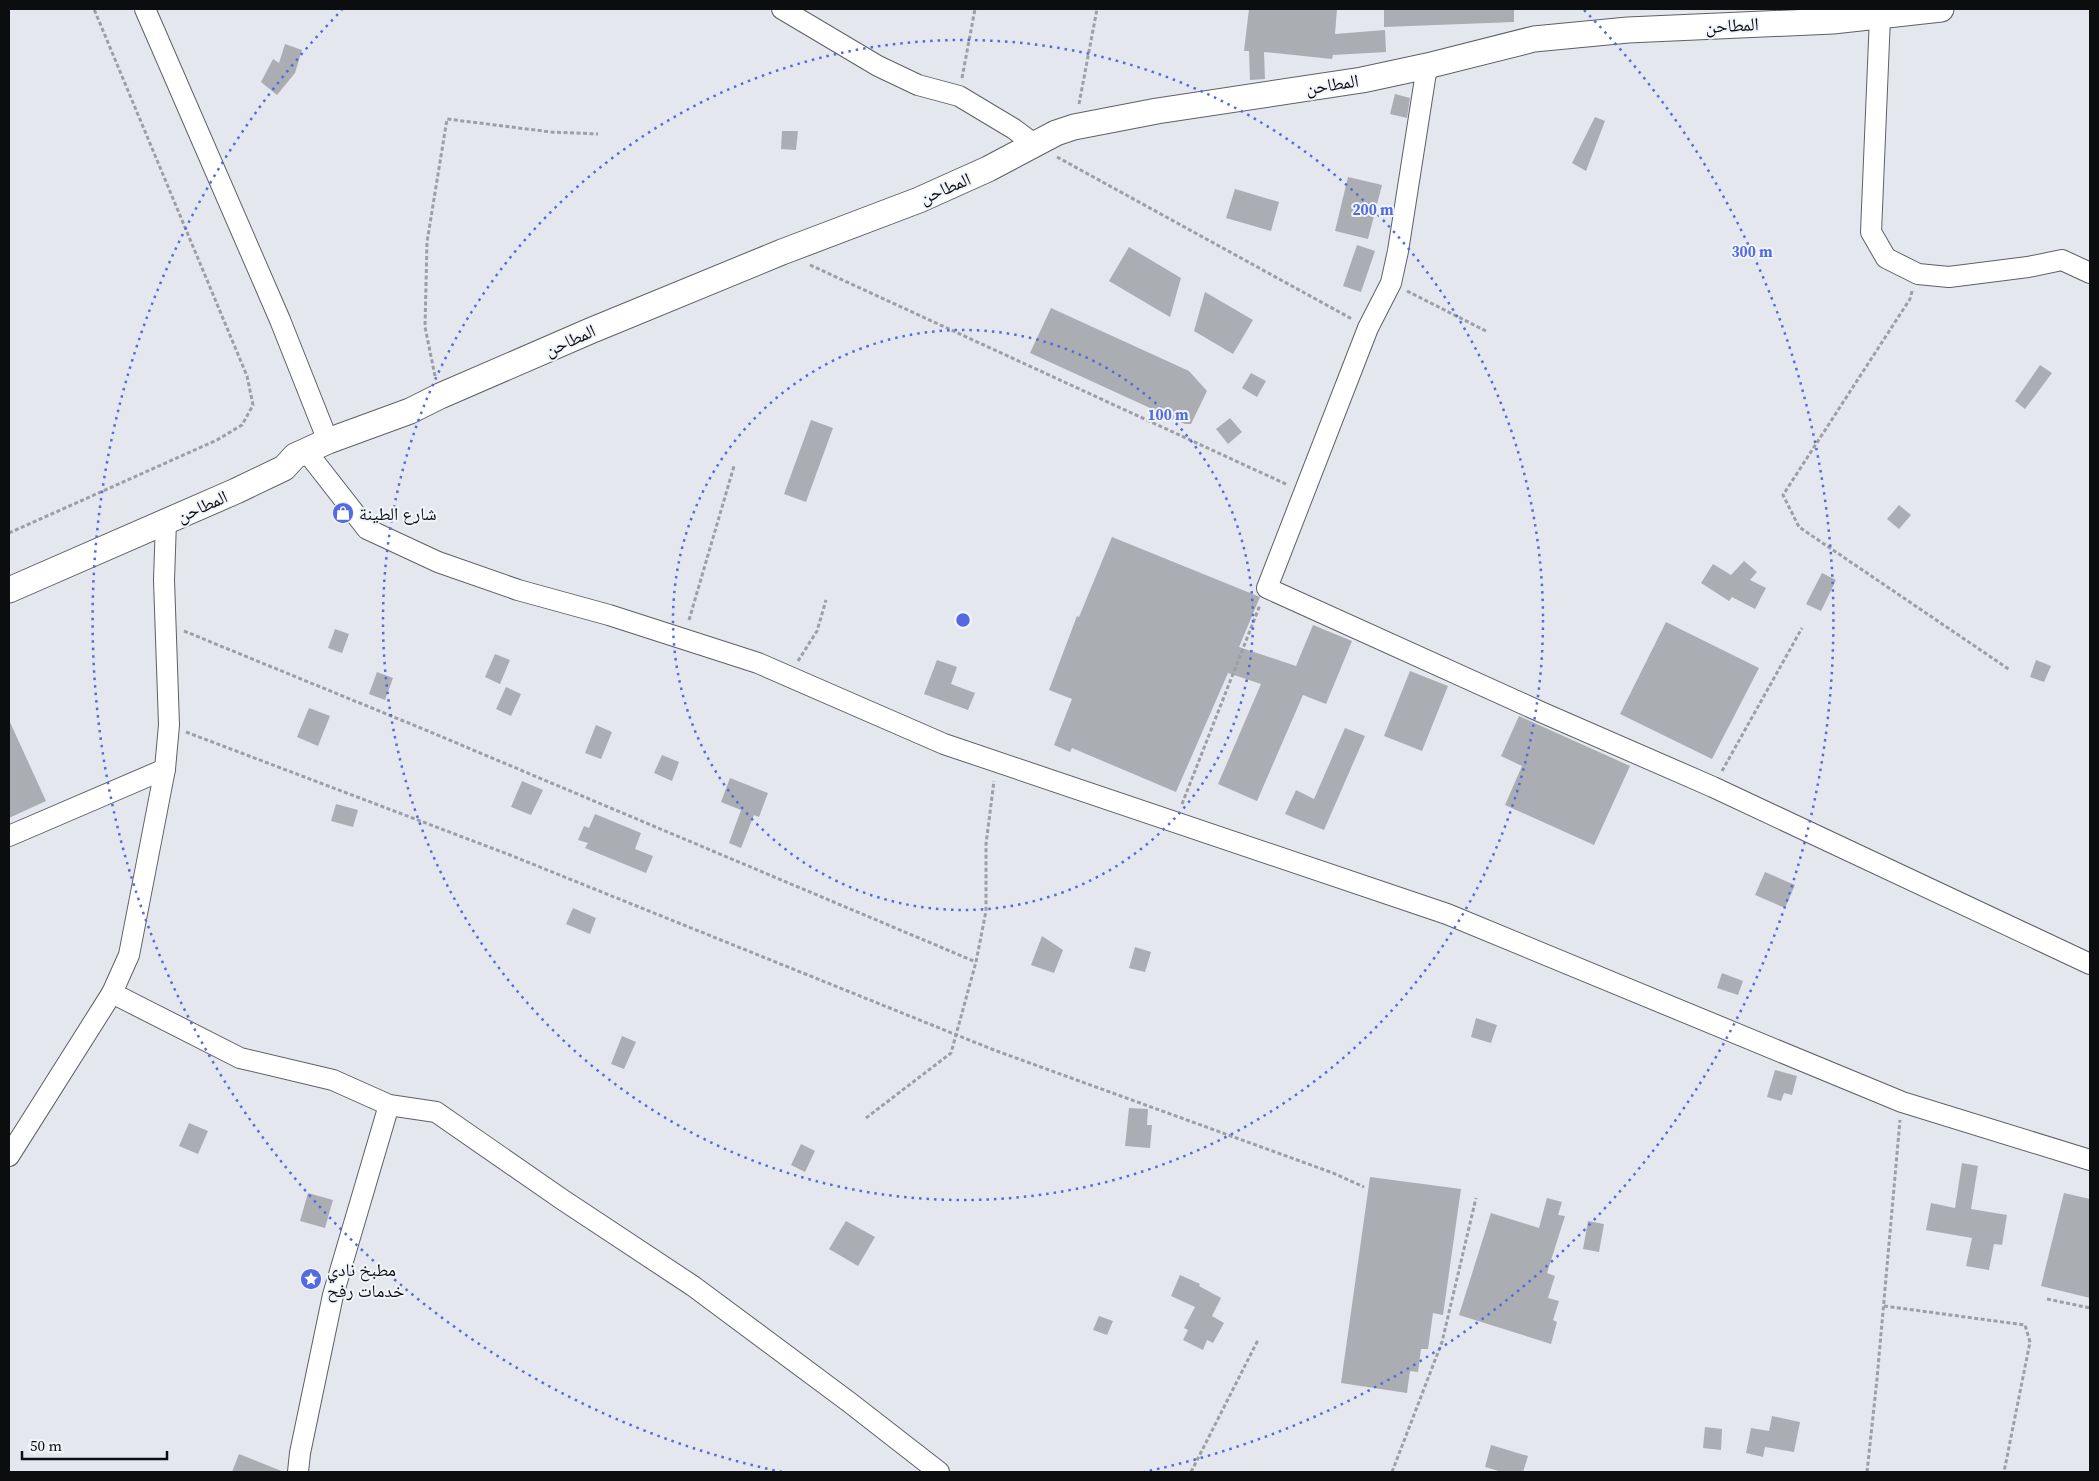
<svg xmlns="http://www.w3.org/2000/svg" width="2099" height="1481" viewBox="0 0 2099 1481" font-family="'Source Serif 4','Noto Naskh Arabic',serif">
<rect width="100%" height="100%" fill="#e4e8ee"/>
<!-- building -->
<g fill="#aaaeb3">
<path d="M1249,9H1337L1335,34L1385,30L1386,52L1333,55L1332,59L1264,52L1265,79L1250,80L1249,51H1244Z"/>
<path d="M1384,9H1514V22L1384,27Z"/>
<path d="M285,44L302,50L295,73L277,95L261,82L273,59L279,63Z"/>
<path d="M1395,94L1410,98L1407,118L1390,114Z"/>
<path d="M1595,117L1605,121L1586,171L1572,163Z"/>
<path d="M782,131H798L796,150L781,149Z"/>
<path d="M1348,177L1382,185L1368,239L1335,231Z"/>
<path d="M1235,189L1279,202L1271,231L1226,218Z"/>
<path d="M1357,245L1375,251L1361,292L1343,286Z"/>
<path d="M1129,247L1181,278L1170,317L1109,281Z"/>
<path d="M1205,292L1253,320L1233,354L1194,331Z"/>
<path d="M1051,308L1189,371L1207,391L1191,424H1185L1030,353Z"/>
<path d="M2040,365L2052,373L2025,409L2015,401Z"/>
<path d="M1251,373L1266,381L1257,397L1242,388Z"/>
<path d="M1230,418L1242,432L1228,444L1216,429Z"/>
<path d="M811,420L833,428L806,502L784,494Z"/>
<path d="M1899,505L1911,515L1899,529L1887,519Z"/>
<path d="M1112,537L1260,597L1239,647L1296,666L1313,625L1352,641L1326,704L1303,695L1257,801L1218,784L1261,684L1228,673L1176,792L1072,748L1070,752L1054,745L1072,699L1049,690L1077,616L1079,617Z"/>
<path d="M1744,561L1757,572L1750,580L1766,588L1755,609L1732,597L1729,601L1701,583L1713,564L1731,575Z"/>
<path d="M1822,573L1836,580L1821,611L1806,604Z"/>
<path d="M1666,622L1759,668L1712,759L1620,714Z"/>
<path d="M335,629L349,634L342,653L328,648Z"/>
<path d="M495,654L510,660L500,684L485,677Z"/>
<path d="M937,660L957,667L951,684L975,693L968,710L924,694Z"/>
<path d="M2036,660L2051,666L2044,682L2030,677Z"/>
<path d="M1410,671L1448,686L1422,751L1384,736Z"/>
<path d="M377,672L393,678L385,700L369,694Z"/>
<path d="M506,687L521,694L511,716L496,709Z"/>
<path d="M309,708L330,716L318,746L297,737Z"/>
<path d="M1519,716L1630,766L1594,845L1505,805L1522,766L1501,756Z"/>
<path d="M9,720L46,801L9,818Z"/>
<path d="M596,725L612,732L601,759L585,753Z"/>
<path d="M1345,728L1365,736L1324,830L1285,814L1296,790L1314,799Z"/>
<path d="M662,755L679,762L672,781L654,773Z"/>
<path d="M730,778L768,793L759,817L754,815L741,848L729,843L741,810L721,802Z"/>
<path d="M522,781L543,790L531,815L511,807Z"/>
<path d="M336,804L358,810L353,827L331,821Z"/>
<path d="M595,814L641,833L635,849L653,856L646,873L585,848L588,843L578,840L584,826L589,828Z"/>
<path d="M1765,872L1795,885L1785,908L1755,895Z"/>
<path d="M573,908L596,918L590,934L566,924Z"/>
<path d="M1042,936L1063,950L1054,973L1031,965Z"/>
<path d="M1135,947L1151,952L1145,972L1129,968Z"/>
<path d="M1722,973L1743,981L1738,995L1717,988Z"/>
<path d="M1476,1018L1497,1025L1491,1043L1471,1037Z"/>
<path d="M622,1036L636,1042L624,1069L611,1064Z"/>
<path d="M1775,1070L1797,1076L1792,1095L1784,1093L1781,1101L1767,1097Z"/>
<path d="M1129,1108L1148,1109L1147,1125H1152L1150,1148L1125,1146Z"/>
<path d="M189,1123L208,1131L198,1154L179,1146Z"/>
<path d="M801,1144L815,1151L805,1172L791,1165Z"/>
<path d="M1962,1163L1978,1166L1971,1209L2007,1215L2002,1245L1994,1244L1989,1270L1966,1266L1972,1238L1926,1230L1931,1203L1955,1208Z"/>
<path d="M1370,1177L1461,1189L1443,1315L1433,1313L1428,1349H1421L1418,1372L1410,1371L1407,1393L1341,1383Z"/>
<path d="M308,1193L333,1200L325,1228L300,1221Z"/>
<path d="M2064,1193L2090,1199V1298L2041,1286Z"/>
<path d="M1547,1198L1562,1202L1558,1215L1565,1216L1547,1273L1555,1276L1548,1298L1559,1301L1553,1320L1557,1322L1551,1344L1459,1315L1491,1213L1539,1228Z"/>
<path d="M846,1221L875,1237L858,1266L829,1249Z"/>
<path d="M1588,1221L1604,1224L1599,1252L1583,1249Z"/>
<path d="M1180,1275L1200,1284L1199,1286L1221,1298L1212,1316L1224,1323L1213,1343L1207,1340L1203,1350L1183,1340L1188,1330L1184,1328L1195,1307L1171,1296Z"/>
<path d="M1099,1316L1113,1321L1107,1335L1093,1330Z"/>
<path d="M1772,1416L1800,1422L1794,1452L1765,1447L1763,1457L1746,1453L1751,1428L1769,1431Z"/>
<path d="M1705,1427L1722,1429L1721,1450L1703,1448Z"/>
<path d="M1491,1445L1528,1456L1523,1472H1502L1485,1467Z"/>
<path d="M239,1454L284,1472H232Z"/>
</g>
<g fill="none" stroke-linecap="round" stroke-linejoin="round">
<!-- minor casing -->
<g stroke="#5d6066" stroke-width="22">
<g id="minor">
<path d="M145,9L280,320L328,441"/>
<path d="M782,9L878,66L918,85L959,96L1014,129L1034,144"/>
<path d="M1880,17L1871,232L1886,258L1918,274L1949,277L2028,267L2062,260L2090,273"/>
<path d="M1427,66L1398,251L1391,283L1368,328L1267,588L1541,712L1713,787L2090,964"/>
<path d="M306,451L367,529L438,562L518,590L609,615L758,663L944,744L1447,914L1902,1102L2090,1160"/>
<path d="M9,836L165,769"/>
<path d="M112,993L240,1058L333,1080L389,1105L436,1112L563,1200L693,1286L849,1402L939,1472"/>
<path d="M9,1156L112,993L129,955L165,769L169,725L164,580L166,521"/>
<path d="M298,1472L300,1453L333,1295L389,1105"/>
</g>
</g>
<!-- major casing -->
<g stroke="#5d6066" stroke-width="27">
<path id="major" d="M9,590L236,491L284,468L295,456L328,441L410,411L440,396L590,331L782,252L919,200L988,169L1056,133L1074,127L1157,111L1362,80L1427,66L1534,39L1628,30L1833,21L1941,9"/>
</g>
<!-- path -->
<g stroke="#9c9fa4" stroke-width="3" stroke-dasharray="4 2.5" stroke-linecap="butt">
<path d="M962,78L975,9"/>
<path d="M1079,104L1097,9"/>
<path d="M1057,157L1352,319"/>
<path d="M810,265L1288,485"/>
<path d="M1407,291L1486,331"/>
<path d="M1912,291L1910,299L1783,495L1799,527L2010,670"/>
<path d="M435,376L425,327L427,242L447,119L551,132L598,134"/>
<path d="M9,533L217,440L242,425L253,405L247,376L94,9"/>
<path d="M689,620L734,466"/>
<path d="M184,631L428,731L976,962"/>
<path d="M798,661L817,631L826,600"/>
<path d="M186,732L510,855L994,1050L1333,1173L1364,1187"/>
<path d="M1722,771L1802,628"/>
<path d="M1182,804L1260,605"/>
<path d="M866,1118L951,1053L976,962L986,911V844L994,781"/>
<path d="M2047,1299L2090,1308"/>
<path d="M1884,1306L2025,1325L2030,1342L2004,1472"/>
<path d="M1191,1472L1258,1340"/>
<path d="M1392,1472L1442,1342L1476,1198"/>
<path d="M1867,1472L1877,1379L1900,1120"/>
</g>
<!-- minor -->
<use href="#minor" stroke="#fff" stroke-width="20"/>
<!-- major -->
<use href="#major" stroke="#fff" stroke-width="25"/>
</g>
<!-- distance rings -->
<g fill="none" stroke="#536ae0" stroke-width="2.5" stroke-dasharray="2.5 5">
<circle cx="963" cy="620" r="290"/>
<circle cx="963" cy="620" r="580"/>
<path d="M782 1472A871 871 0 0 1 342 10M1584 10A871 871 0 0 1 1144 1472"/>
</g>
<!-- icons -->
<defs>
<g id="shop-disc" transform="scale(1.125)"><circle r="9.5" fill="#536ae0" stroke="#f1f5fb"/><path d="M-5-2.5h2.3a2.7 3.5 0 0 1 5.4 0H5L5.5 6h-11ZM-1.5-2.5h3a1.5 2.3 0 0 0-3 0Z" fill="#fff"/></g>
<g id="sight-disc" transform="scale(1.125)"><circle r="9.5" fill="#536ae0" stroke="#f1f5fb"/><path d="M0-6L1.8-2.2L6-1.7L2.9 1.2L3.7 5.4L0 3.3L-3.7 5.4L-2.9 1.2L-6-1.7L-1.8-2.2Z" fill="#fff"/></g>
</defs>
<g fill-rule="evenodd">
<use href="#shop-disc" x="343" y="513"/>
<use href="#sight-disc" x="311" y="1279"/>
</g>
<g text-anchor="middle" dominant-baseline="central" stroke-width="4" stroke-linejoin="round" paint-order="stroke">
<!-- street labels -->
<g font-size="18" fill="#0c0d0f" stroke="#f1f5fb">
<text transform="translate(1732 25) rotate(-3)">المطاحن</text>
<text transform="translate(1332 84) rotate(-9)">المطاحن</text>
<text transform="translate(945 188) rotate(-23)">المطاحن</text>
<text transform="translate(570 340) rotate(-24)">المطاحن</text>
<text transform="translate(202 506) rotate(-24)">المطاحن</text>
</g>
<!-- poi labels -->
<g font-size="18" fill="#0c0d0f" stroke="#f1f5fb" text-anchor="start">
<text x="359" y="513">شارع الطينة</text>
<text x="327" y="1269">مطبخ نادي<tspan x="327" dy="21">خدمات رفح</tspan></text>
</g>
</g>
<circle cx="963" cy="620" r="8" fill="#536ae0" stroke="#f1f5fb" stroke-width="2.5"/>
<g font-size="15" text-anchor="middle" font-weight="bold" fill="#536ae0" stroke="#f1f5fb" stroke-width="4" stroke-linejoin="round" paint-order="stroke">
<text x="1373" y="215">200 m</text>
<text x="1752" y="257">300 m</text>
<text x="1168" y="420">100 m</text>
</g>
<!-- border -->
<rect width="2099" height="1481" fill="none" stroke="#0c0d0f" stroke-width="20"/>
<!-- scale -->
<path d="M22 1451v8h145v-8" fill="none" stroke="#0c0d0f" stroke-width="2.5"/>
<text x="30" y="1451" font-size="15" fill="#0c0d0f" stroke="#f1f5fb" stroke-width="4" paint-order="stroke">50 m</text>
</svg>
